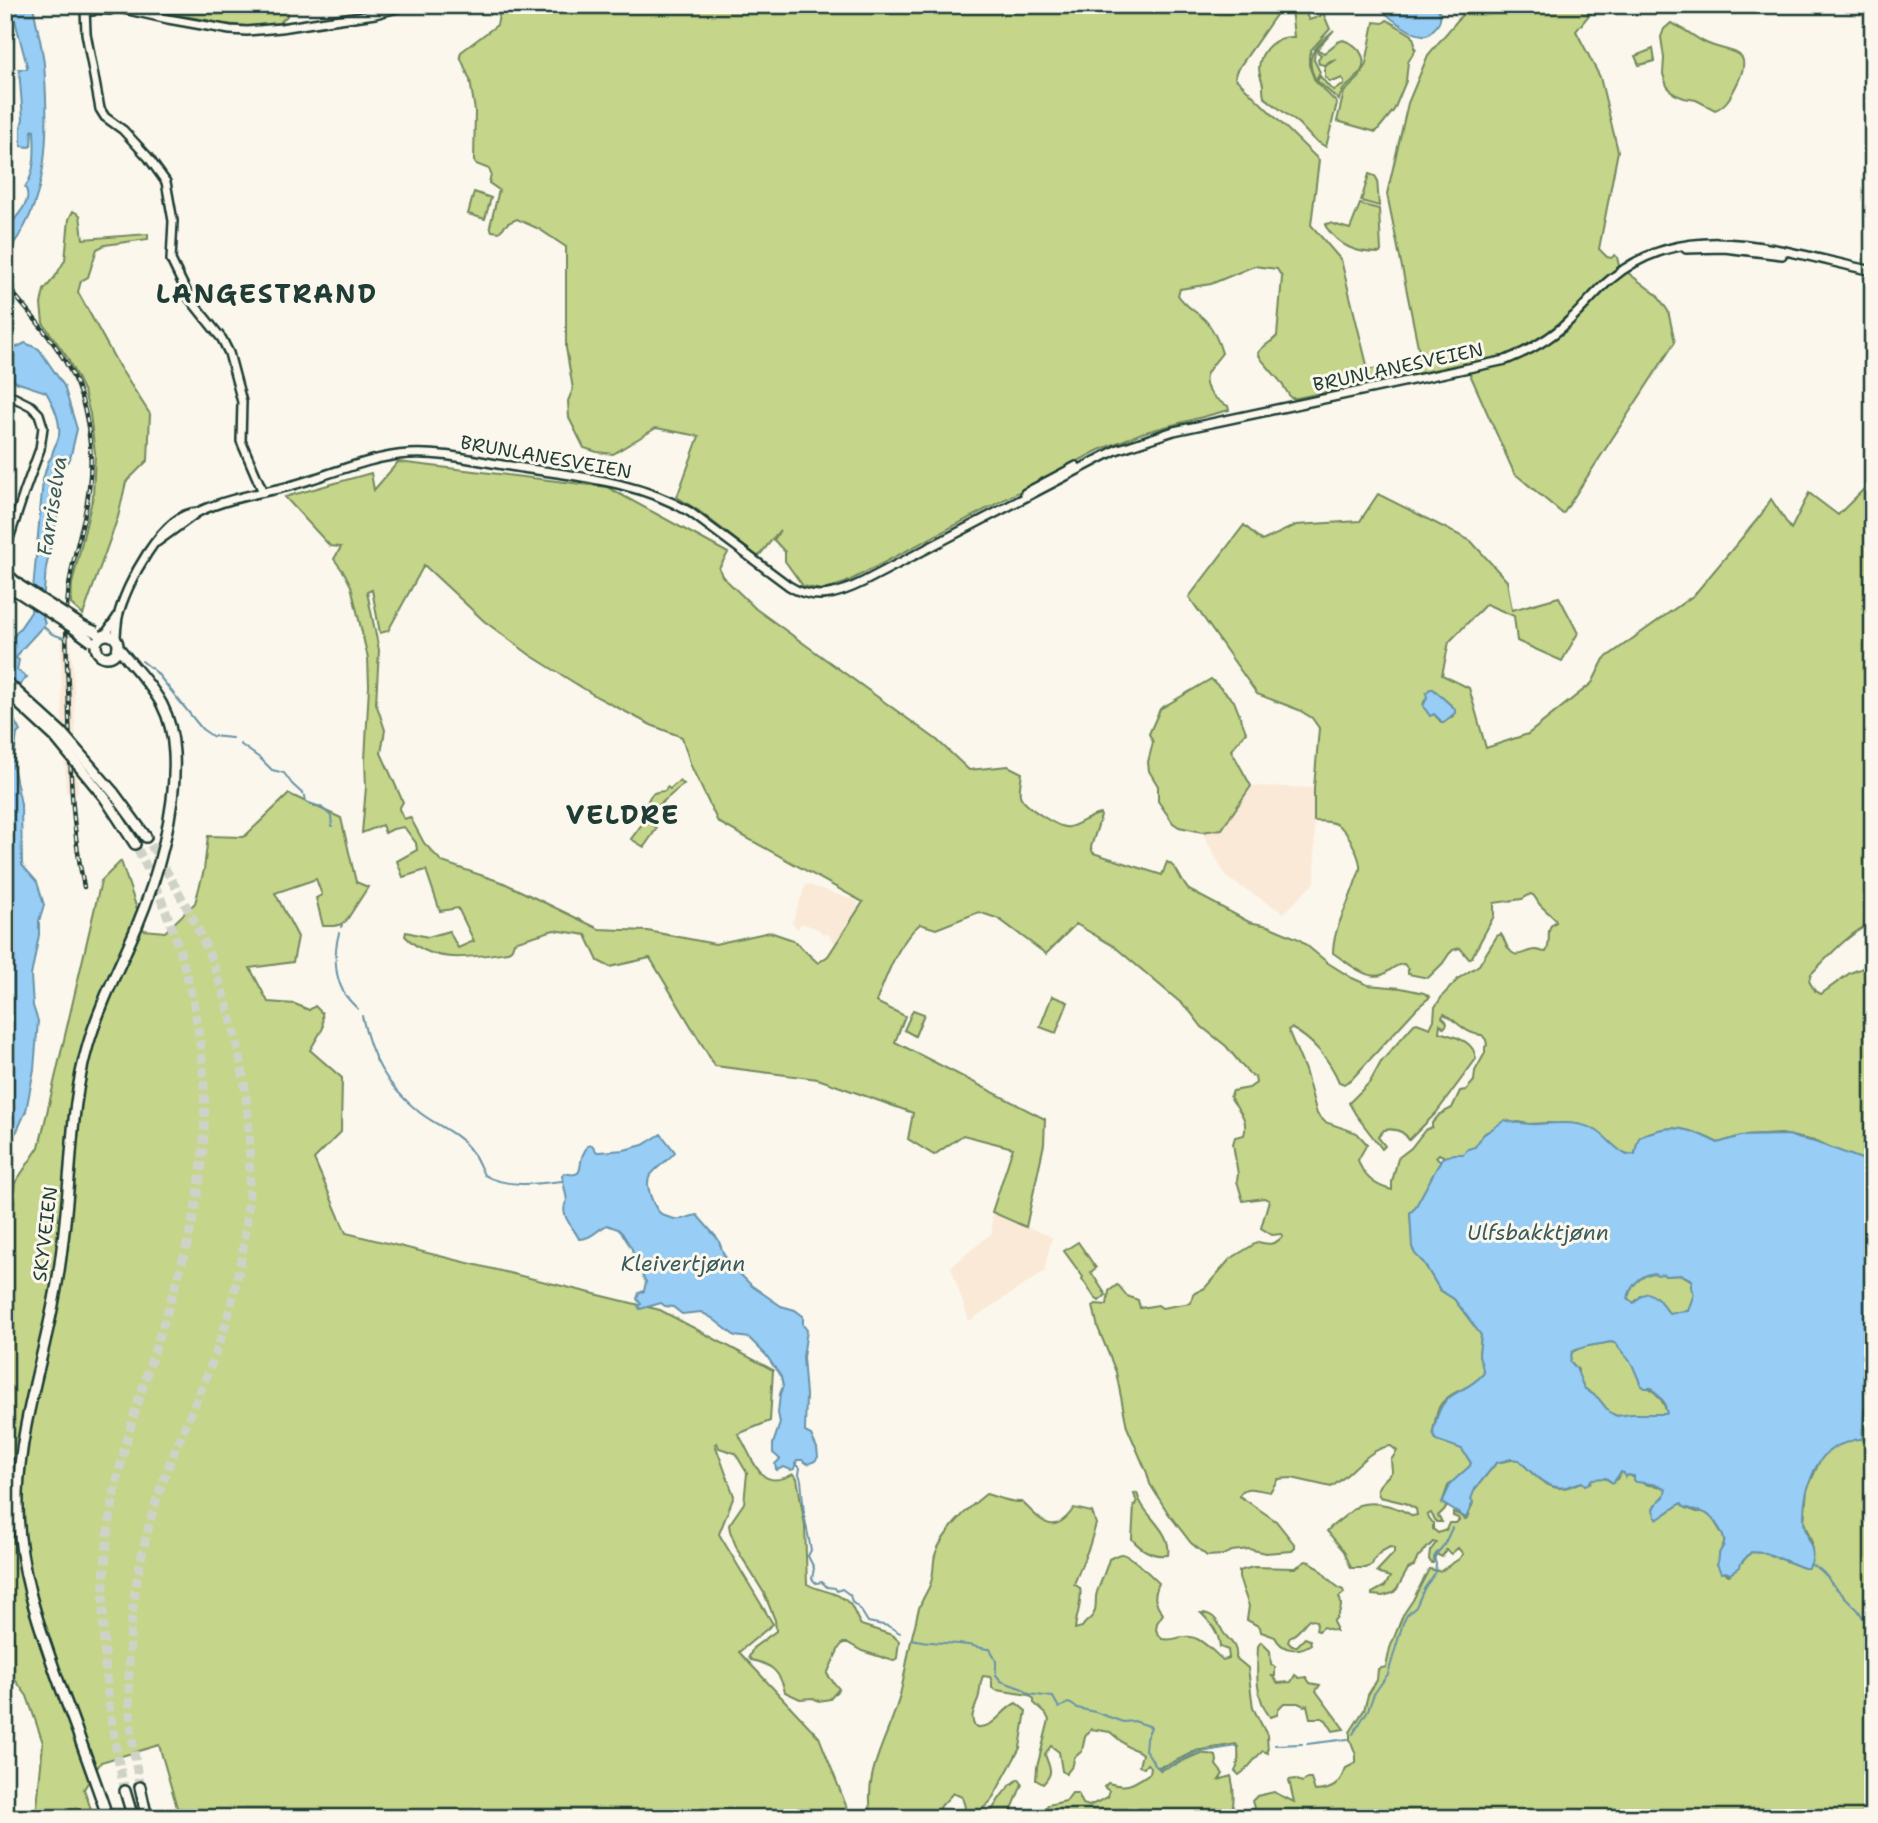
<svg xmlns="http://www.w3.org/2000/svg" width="1878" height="1823" viewBox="0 0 1878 1823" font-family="'Shantell Sans',sans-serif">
<rect width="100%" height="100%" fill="#fbf7ec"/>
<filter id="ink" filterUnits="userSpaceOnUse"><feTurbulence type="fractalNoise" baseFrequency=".0143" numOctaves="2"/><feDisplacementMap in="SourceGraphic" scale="14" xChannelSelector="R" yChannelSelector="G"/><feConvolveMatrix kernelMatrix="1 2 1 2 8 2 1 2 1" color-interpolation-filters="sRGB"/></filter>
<g filter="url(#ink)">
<!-- built -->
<g fill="#fae9d7">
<path d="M5,280L49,332L65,356L82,390L90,417L92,433L94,457L93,487L73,579L68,631L73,665L78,792H66L62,712L61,650L67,584L88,483L89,456L87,428L80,401L64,364L39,326L5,286Z"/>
<path d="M5,427L15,429L5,474Z"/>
<path d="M1251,786L1314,788L1315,882L1284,913L1227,878L1202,832L1222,829Z"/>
<path d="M806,884L858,901L857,910L835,943L827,933L824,935L818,929L801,923L798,929L792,923Z"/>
<path d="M992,1212L1052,1237L1044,1272L969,1321L951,1267L992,1233Z"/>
</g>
<!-- green -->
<g fill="#c5d589" stroke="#72895e" stroke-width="2" fill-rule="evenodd">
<path d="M161,5H238L259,9L287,10V16L279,23L248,26L223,24L208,20L158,12Z"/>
<path d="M501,5H1276L1278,12L1236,72L1235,78L1319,160L1311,225L1341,260L1368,369H1379L1380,381L1297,398H1291L1280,381L1261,359L1258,353C1263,345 1271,343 1277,336L1282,277L1277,269L1254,266L1211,284L1180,289L1178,295C1185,306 1194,310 1203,318C1212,326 1219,342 1222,353C1218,359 1207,370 1206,376C1203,390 1217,401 1228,406L1229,410L1142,433L1099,450L845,583L822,590L803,586L785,561V552L774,540L780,530L758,557L699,511L677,497L699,436L656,428L613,454L597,452L584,448L569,418L568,401L573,389L566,348V247L539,229L517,219L508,223L499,232L492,231L490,226L499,190L489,183L491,174L489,169L476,164L474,161L475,111L470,80L460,56L461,52L497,25Z"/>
<path d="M1468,5H1597L1576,31L1600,77L1618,151L1599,249L1607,257L1611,258L1615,255L1617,257L1619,266L1657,295L1668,311L1675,342L1563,514L1514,473L1465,363L1411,375C1405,371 1404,367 1407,361L1420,356L1387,194L1408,103L1428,55L1468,8Z"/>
<path d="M1291,9L1305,12L1309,20L1321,16L1320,11L1322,10L1330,29L1311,50L1309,57V65L1315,81L1337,103L1326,147L1313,139L1299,124L1264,97C1263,93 1263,89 1263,85C1262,79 1259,75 1259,68C1260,49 1276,36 1294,37Z"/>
<path d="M1387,20L1412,35L1415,43L1414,48L1416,49L1408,62L1406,81L1394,110L1376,132L1337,121L1344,92L1359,78L1366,64L1374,22L1383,23Z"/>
<path d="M1671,23C1684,28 1692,36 1704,42C1729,55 1757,45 1736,86C1731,96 1726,106 1715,110L1696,100L1684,98L1674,94L1667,86L1663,74L1664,58L1661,37L1664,29Z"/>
<path d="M1334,30L1317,49L1324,53L1338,42L1343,40C1362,46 1371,63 1356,78C1352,83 1347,85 1343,90C1342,92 1339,99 1339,100L1317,81L1320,76L1329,87L1334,90L1344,85V81L1342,78L1335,81H1329L1325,77V66L1337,59L1330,61L1325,65L1319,64L1318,59L1321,55L1315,50L1314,60L1320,72L1316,80C1302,56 1317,45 1334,30Z"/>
<path d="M1653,49L1655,61L1639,65L1635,56Z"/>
<path d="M1369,174L1375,176L1377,179L1379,206L1361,201Z"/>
<path d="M474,192L491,198L485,219L468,214Z"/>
<path d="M1360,204L1379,209L1381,251L1380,253C1356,253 1340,247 1326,227V224L1330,223L1350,229Z"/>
<path d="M73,211L80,215L83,239L148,234V239L105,245L97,249L88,277L81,281L78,292L120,368L150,414L148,460L126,482L118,517L83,615L71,604L72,584L93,496L95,453L90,414L84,392L67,357L43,323L41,304L44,290L55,277L65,260L69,219Z"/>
<path d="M398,462L607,487L728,553L719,568L722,576L756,609L937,740L969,770L1008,766L1022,773C1021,779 1019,789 1020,795C1022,805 1059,829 1069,827C1077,826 1089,816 1100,814L1101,816L1091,847L1093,853L1162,875L1167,862C1178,866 1180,881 1189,890L1249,922L1268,926L1299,939L1328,963L1352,978L1368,985L1401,988L1424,993L1430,997L1417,1008L1352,1079L1344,1084L1339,1082C1330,1060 1312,1039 1291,1028L1288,1030L1305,1070L1317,1114L1325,1122L1357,1133L1367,1144L1358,1160C1363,1176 1375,1186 1392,1190V1182L1398,1158L1411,1148L1425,1130L1432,1127V1123L1440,1114L1452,1108L1460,1091L1466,1090L1474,1081L1475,1071L1485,1053V1047L1487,1045L1486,1040L1482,1035C1465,1034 1457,1021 1444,1014L1442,1017L1446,1021L1447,1024L1444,1028L1440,1024L1439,1032C1455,1037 1474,1040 1476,1059L1436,1113L1409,1140C1404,1131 1395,1128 1384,1130L1378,1137L1385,1146L1382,1149L1356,1115L1349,1103L1370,1082L1381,1062L1414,1024L1417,1023L1430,1028L1434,1020L1435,1007L1443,995L1459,978L1479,965L1497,936L1501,934C1505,939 1505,945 1509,949C1517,961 1524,950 1535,950C1539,950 1542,952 1546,952C1553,939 1543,928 1556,922L1555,919L1540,905L1534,896L1531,894L1522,899L1494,903V916L1472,957L1469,959L1460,948L1453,950L1449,954L1443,963L1428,978L1408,974V969L1404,964C1396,964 1391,970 1384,974C1368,982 1346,961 1333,953C1333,928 1349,904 1356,880C1358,875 1361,870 1360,865C1359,856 1354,847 1350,839C1340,822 1332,821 1314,821V788L1319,728L1312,718L1299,710L1257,694L1189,597L1244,525L1262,541L1296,525L1360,521L1378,494L1471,541L1507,581L1512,610L1559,597L1578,633L1562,661L1517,641L1514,616L1486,604L1449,642L1442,675L1469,688L1486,748L1528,734L1592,683L1604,659L1694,595L1761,515L1771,499L1791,529L1809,493L1838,515L1873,480V922C1848,934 1831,954 1811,974L1809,981L1815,991L1821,994L1850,973L1873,964V1163L1838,1151L1819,1142L1782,1134L1741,1136L1718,1143C1697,1132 1678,1124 1655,1131C1650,1133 1643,1133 1640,1138C1637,1142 1636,1149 1635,1154L1627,1155L1612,1146L1595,1130L1550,1123L1528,1124L1518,1122L1499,1126L1485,1133L1475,1147L1463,1154L1445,1157L1439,1154L1436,1157L1441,1161L1415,1208L1410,1213L1413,1250L1424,1263L1440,1290L1454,1299L1481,1335L1479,1355L1485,1371C1473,1390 1452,1389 1441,1404C1436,1411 1435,1423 1433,1431L1443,1441L1462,1449L1471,1463L1470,1466L1448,1486L1442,1503L1447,1507L1438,1516L1442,1522H1436L1431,1513L1427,1515L1433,1523V1529L1438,1533L1446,1530L1449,1523H1456L1459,1520L1458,1518L1453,1516V1513L1458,1514L1465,1519L1467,1518L1473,1503L1471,1499L1473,1491L1496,1463L1516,1459L1519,1460C1531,1472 1548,1493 1568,1487C1578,1484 1578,1481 1590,1483L1592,1478C1599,1477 1605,1477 1611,1482L1617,1479L1621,1472L1625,1473V1477L1628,1475C1635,1477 1641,1483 1649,1485C1656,1486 1659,1485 1666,1489V1494L1655,1506L1664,1515L1681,1503L1686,1508L1697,1512H1705L1713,1519L1724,1537V1544L1719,1554L1723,1572L1729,1575C1738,1567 1743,1561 1751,1552L1766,1553L1804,1568L1812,1554V1543L1804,1522L1807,1490L1820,1460L1829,1449L1856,1438H1862L1864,1409L1873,1407V1818H1257L1252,1801L1257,1796L1274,1792L1294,1802L1289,1780L1295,1779L1302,1782L1307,1779H1311L1315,1791C1335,1790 1339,1784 1346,1768L1356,1763V1755L1350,1739V1732L1364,1710L1368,1695L1377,1680L1378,1669L1386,1667L1390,1648L1403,1615L1413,1600L1429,1569L1439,1571L1442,1570L1459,1559L1463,1554L1458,1548L1451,1554L1446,1550L1442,1557L1436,1554L1433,1563H1431L1429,1559L1430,1551L1436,1543L1433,1542L1418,1557L1414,1566L1408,1569L1397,1589L1393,1593L1383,1596L1372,1595V1593L1385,1586L1390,1577L1380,1574L1377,1571L1394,1553V1548L1390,1547C1380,1552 1375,1555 1372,1565L1366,1568H1351L1344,1551L1327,1531L1331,1527L1359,1505C1376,1500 1398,1507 1413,1516L1417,1515L1416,1509L1405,1503L1380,1497C1372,1486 1387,1480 1392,1471L1391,1460L1397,1451L1391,1446C1367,1448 1351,1476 1331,1487L1292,1478L1278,1479L1270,1492C1259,1491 1245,1483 1239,1496L1241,1497L1276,1521L1295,1545V1548L1292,1551L1265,1553L1249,1549L1232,1551L1223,1555L1207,1556L1191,1543L1168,1513L1150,1484L1147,1473L1127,1427L1116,1372L1098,1328L1093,1306L1096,1304L1107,1305L1109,1291L1117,1285L1119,1286L1127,1296L1138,1300L1140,1308L1158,1305L1162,1308L1191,1303L1193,1294L1205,1288L1230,1259L1258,1242C1269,1245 1275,1245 1283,1236L1281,1234L1272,1235L1261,1228L1269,1200L1264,1198L1243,1201L1237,1181L1238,1174L1233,1144L1235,1137L1244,1135C1249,1118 1238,1110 1230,1097L1233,1091L1249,1088L1256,1083L1255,1077L1248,1073L1226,1046L1202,1027L1188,1009L1115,947L1076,924L1046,954L999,919L979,912L936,929L920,924C898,942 887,975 876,1002L905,1016L895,1042L1045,1119L1044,1144L1026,1227L992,1212L1013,1148L963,1135L934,1155L908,1139L913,1113L818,1079L715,1066L650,958L610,967L598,961L586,935L554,930L514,942L512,948L508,952C472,957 433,966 405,936L406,932L428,937L449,931L458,948L474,941L458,908L440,911L426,870L403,877L397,861L417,850L416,843L404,827L393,829L385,833L382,825L362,833L366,787L365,760L369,686L368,658L351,586L345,574L334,559L341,547L330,546L285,497L371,473L374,490ZM424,565L484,621L530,655L597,697L651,725L682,737L691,766L718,822L863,902L828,956L818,963L793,940L770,932L715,944L648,931L599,929L504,883L442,862L424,843L410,817L404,819L399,809L403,802L381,753L385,730L376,703L379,650L367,592L372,590L380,633L388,631ZM1433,689L1455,709L1453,716L1443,723L1441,722L1434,714L1430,715L1423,706L1424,702Z"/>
<path d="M1211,679L1234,701L1246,732L1231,750L1251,786L1222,829L1202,832L1179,827L1173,823L1158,801V786L1149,771L1148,762L1153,742L1149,734L1160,709Z"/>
<path d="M679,781L684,784L652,811L644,809C651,796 648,792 665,791L667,787L670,789Z"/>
<path d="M289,794L341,818L356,882L368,887L346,921C339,927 332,926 323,926L316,898L322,895L316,879L275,893L298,937L293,962L250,968L268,1002L295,1004L309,1010L315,1006L322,1013L323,1028L310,1050L342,1078L341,1132L314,1159L346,1233L660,1310L773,1370L770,1421L738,1434C754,1456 757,1494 793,1474L797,1478L805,1526L807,1584C821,1592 838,1591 850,1604C854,1610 857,1619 861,1625L892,1635L899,1641L897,1658L894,1661L862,1651L848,1643H843L839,1648L827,1674L839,1689L830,1699L819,1701L813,1698L800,1699L785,1692C780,1671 771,1664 751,1660L749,1657L753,1648L776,1631L775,1620L764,1593L738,1551L730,1531L729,1525L744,1503L747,1473L735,1453L719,1448L717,1443L715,1444L734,1496L719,1534L773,1624L739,1652L819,1737L851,1818H180L159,1745L101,1762L84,1789L94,1818H36L43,1743L27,1696L5,1666V1211L15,1183L39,1147L101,881L121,861L144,930L165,932L195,903L204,870L208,836L244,837Z"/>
<path d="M645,820L657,828L644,847L631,839Z"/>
<path d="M1052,996L1068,1002L1056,1033L1040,1027Z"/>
<path d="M913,1010L924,1014L915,1036L904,1030Z"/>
<path d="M1078,1242L1096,1268L1091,1272L1106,1295L1099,1301L1095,1298L1082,1279L1083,1277L1064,1251Z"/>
<path d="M1654,1273L1664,1274L1665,1276L1682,1275L1692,1281L1691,1287L1694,1294L1688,1311L1669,1313L1657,1298L1642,1295L1634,1303L1628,1299C1629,1286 1641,1275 1654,1273Z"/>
<path d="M1610,1342L1615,1343C1625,1353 1638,1368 1640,1383C1654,1389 1663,1398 1667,1413L1666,1414H1632L1617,1416L1610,1413L1598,1398L1584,1388L1578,1375V1370L1570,1361L1572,1352C1587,1343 1595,1346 1610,1342Z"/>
<path d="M1137,1493C1142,1516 1172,1529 1168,1555C1153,1557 1142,1551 1132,1539L1134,1506L1137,1503L1134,1494Z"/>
<path d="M986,1494C998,1497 1010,1503 1022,1502C1042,1521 1053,1538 1074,1508L1092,1512L1096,1524L1089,1547L1074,1584L1080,1588C1083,1602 1076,1615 1075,1629L1082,1627C1085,1621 1090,1620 1093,1615C1098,1607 1094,1600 1097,1592C1101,1581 1106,1570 1109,1559C1111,1558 1120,1554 1121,1554C1130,1553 1151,1576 1159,1583C1153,1597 1154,1601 1163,1614L1157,1623L1156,1630L1162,1639C1175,1641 1175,1637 1185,1637C1200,1635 1212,1651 1223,1660L1229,1658L1228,1650L1220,1647C1219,1632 1211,1623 1201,1613C1214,1613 1218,1622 1223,1632C1229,1641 1238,1645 1236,1658L1248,1668L1253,1708L1267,1735L1268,1753L1263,1751C1255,1757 1250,1768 1239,1775L1235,1771C1240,1764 1238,1755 1238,1747L1236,1744L1195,1751L1170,1764L1158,1767L1160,1770C1165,1768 1171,1766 1177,1764C1192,1757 1199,1750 1216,1756L1217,1761L1216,1765L1223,1774L1219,1780L1231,1776C1235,1791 1235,1803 1230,1818H1035L1048,1805L1066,1801L1072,1793H1078L1083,1804L1089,1806L1108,1797L1109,1791L1104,1787L1108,1783C1128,1789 1133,1784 1150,1773L1151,1767L1147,1764L1144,1768L1139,1766L1142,1754L1138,1751L1128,1747L1110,1732L1091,1729L1085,1737L1082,1751L1074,1758L1073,1765L1066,1774L1062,1771L1059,1752L1051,1746L1045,1754C1049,1768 1055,1772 1043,1784L1036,1780L1037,1767L1049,1720L1046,1714L1034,1703V1699L1029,1695L996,1690L992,1688V1682L990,1677L983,1676C979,1684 981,1691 978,1699C975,1710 969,1716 975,1727C994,1730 1001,1710 1016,1703L1026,1711L1020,1748L991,1801L973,1818H961L965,1807L962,1797L953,1793L941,1806L935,1818H872C862,1771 889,1738 900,1695C906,1670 909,1645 916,1621C917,1615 919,1607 922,1601C925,1594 929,1589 931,1582C934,1573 933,1563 935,1555C942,1533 968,1508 986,1494Z"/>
<path d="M1306,1561C1320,1563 1327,1583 1343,1590L1344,1593L1339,1597C1344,1606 1339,1615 1333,1622L1336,1628V1631L1323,1627L1318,1631L1316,1630L1317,1625L1316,1621L1309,1619C1302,1625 1300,1633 1290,1637L1288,1642L1292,1646H1297L1305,1638L1310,1640L1311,1644C1299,1652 1282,1652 1275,1637L1261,1632L1260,1627L1247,1620L1249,1606L1239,1578V1571L1253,1567L1295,1568Z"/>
<path d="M1261,1642L1270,1651L1271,1664L1275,1667V1676H1272L1278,1683L1291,1682L1295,1675L1299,1678L1306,1677L1310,1683L1320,1685L1316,1691L1344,1729L1333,1731L1326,1720L1322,1718H1310L1307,1705L1304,1706L1298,1703H1284L1279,1708L1277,1715L1270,1717C1254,1696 1257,1671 1258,1646Z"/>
<path d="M1019,1779L1022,1784L1011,1812V1818H987C996,1804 1004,1788 1019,1779Z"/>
</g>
<!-- water -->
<g fill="#98cdf6" stroke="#6893a8" stroke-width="2" fill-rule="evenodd">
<path d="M11,5H33C36,25 42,44 44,64C49,126 51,205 5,254C5,247 4,238 7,232C12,217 35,204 25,187C36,173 35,148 34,130L32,131L31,146L29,147L21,146V127L23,119L19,69H27V66Z"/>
<path d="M1385,5H1435C1443,14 1442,22 1433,30C1430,33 1428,36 1423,35C1413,35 1390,19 1384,11Z"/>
<path d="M25,343L39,349L64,386L77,429L70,459L63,467L58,484L59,508L46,568L42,614L45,624L22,649L16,658L19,660L17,670L27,677L5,701V645C16,636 23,624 31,612L43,480L48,462L52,456C52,449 58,443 59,435C61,420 53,404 46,392L16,382L5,372V345C13,350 18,347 25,343Z"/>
<path d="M1430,689H1433L1455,709V713L1443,723L1434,714L1430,716L1423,706L1427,698L1426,693Z"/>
<path d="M5,712L14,720L20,731L17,734L13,766L21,804L22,865L37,882L44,905L39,921V935L31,976L33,1006L38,1021L34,1069L26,1111L17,1131L5,1147Z"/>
<path d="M1505,1120L1515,1123C1522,1122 1529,1125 1537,1124C1557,1123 1579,1120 1597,1131C1608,1138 1615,1149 1627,1155L1635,1154C1636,1149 1637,1141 1639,1138C1643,1133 1650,1133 1655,1131C1677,1123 1698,1133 1718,1143L1741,1136L1789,1135C1799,1140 1811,1140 1820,1144C1838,1150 1855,1157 1873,1163V1407L1864,1409L1862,1439C1854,1438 1850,1442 1842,1444C1814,1453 1803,1493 1804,1521C1805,1539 1819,1549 1809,1568H1804L1766,1553L1751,1552L1741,1563L1740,1567L1730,1574L1726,1572L1721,1573L1717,1564C1719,1561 1719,1558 1719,1554C1720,1550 1723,1548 1724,1544C1726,1537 1714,1517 1705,1513C1703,1512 1687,1508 1684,1507L1681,1503L1658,1519L1655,1517L1653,1509L1658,1502L1664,1497L1666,1489L1658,1485L1637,1482L1634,1481V1476L1628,1475L1625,1477L1624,1473L1621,1472L1613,1483L1606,1478L1592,1479L1588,1484L1585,1485L1582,1482C1576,1483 1572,1486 1566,1487C1547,1491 1531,1472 1519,1460L1511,1459L1496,1463L1475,1489L1471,1499L1473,1502L1466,1518L1442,1503L1451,1483L1470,1466L1471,1463L1462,1449L1436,1440C1432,1434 1433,1431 1435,1424C1444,1386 1462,1398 1484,1373L1479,1355L1481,1335L1454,1299L1440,1290L1424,1263L1415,1254L1412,1247L1410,1213L1415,1208L1442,1158L1454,1154H1463L1468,1149L1475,1147L1483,1135ZM1654,1273L1657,1275L1663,1274L1665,1276L1682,1275L1692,1280L1691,1287L1694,1294L1688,1311L1669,1313L1657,1298L1648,1293L1642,1295L1634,1303L1628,1300C1629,1286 1641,1275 1654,1273ZM1610,1342L1615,1343L1632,1364L1641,1385L1645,1388H1652L1664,1402L1667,1413L1666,1414H1632L1617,1416L1610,1413L1598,1398L1584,1388L1576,1368L1570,1361L1572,1352C1586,1344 1595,1346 1610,1342Z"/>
<path d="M661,1134L675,1152C668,1161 657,1166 650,1176C644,1184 653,1205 659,1212C663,1216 670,1218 675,1219C682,1221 689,1216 697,1215L718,1239L724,1255L734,1268L752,1286L781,1306L795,1310L803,1316V1325L807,1330L803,1357L806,1395L805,1432L811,1435L817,1448L818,1457L815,1461L808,1464L802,1460H797L794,1469L791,1470L784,1467L777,1470L776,1469L775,1464L780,1459L773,1453V1444L780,1423L778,1413L780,1394L783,1386L781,1377L766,1355L749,1338L735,1336L712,1318L701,1312L682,1314L673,1307L665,1306L661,1303L640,1309L638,1306L641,1304L637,1299L639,1293L644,1291L646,1282L634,1261L632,1249L622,1233L618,1229L607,1225C597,1230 591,1239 579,1239C573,1226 558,1215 567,1200L562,1176L564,1173C583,1178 579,1169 582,1157C583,1153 586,1150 587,1146L592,1145L597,1152H599L624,1150L643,1145Z"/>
</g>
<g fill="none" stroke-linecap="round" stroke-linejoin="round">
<!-- stream -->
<g stroke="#6893a8" stroke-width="2">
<path d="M44,627L52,634L64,638"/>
<path d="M142,661L156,672L202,729L212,736L232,738"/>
<path d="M240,744L261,759L272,770L284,773L292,784L305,796L306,802L321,807L331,816L332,826"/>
<path d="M341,927L342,925"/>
<path d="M339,933C334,951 334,974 343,991C346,998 353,1004 358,1009"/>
<path d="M362,1016C371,1058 385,1084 419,1112C435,1125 459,1133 471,1151C477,1158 480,1167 484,1175C506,1188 538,1184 563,1181"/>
<path d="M795,1463L800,1468L799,1474L801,1480L804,1514L811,1550L808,1556L814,1568L812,1579L816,1583L822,1582L827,1587L835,1588L837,1591L842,1589L850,1595L852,1602L860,1609L868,1622L888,1626L900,1633"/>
<path d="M1811,1565C1819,1567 1827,1575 1831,1583L1858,1610L1867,1624L1873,1626"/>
<path d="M911,1639C930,1644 949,1642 968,1645C976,1646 982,1649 990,1649L996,1661V1675L1001,1681L1023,1689L1029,1694L1053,1697L1059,1708L1068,1703L1071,1704L1077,1708L1095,1712L1123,1722L1134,1721L1149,1726L1151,1727L1146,1739L1145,1750C1151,1755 1152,1764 1158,1768L1169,1767L1195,1753L1236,1746"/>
<path d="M1353,1734L1368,1710L1374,1694L1388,1674L1403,1623L1407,1615L1416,1607L1424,1589L1435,1573L1436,1564L1434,1557L1444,1545L1452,1528"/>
<path d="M1307,1744L1348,1739"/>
<path d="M1275,1745L1302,1744"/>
</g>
<!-- highway-tunnel -->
<g stroke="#cfd2c7" stroke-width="9" stroke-dasharray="9 4.5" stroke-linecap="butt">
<path d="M140,1787C118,1678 129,1568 169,1465C189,1414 215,1364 229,1312C262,1193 256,1068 209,954C192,913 169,875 146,837"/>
<path d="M125,1791C103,1697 96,1602 112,1507C127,1418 163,1335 186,1248C224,1108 202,971 135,844"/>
</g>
<!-- secondary casing -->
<g stroke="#1f3d34" stroke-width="12">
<path id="secondary" d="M85,9L86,33L100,109L105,117L123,130L148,157L166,182L173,221L171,260L190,299L222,339L229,353L242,402L241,441L263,492"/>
</g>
<!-- primary casing -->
<g stroke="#1f3d34" stroke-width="12">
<g id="primary">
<path d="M84,5L89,11H93L97,6"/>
<path d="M106,5L168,19L230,30L247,31L281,28L326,21L375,14L408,5"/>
<path d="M95,9L110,10"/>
<path d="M1686,249L1724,248L1782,255"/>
<path d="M5,393L31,406L39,414L43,427L40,449L24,493L7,545L5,557"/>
<path d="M1116,450L1174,431L1506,360C1531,350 1554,337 1573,317C1586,305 1597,290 1611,279C1688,214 1786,253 1873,271"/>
<path d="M1025,493L1076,466"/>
<path d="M157,542L198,512"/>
<path d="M105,635L118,616"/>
<path d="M116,639C116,631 117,624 118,617C125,586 163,512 198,512C226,499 256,494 286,487C325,477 369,456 409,454C443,452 477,461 510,466C571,476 636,480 690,512L789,586C814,602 839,594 863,582L1118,449"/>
</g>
</g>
<!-- highway casing -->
<g stroke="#1f3d34" stroke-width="14">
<g id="highway">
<circle cx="107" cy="646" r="11"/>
<path d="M113,792L146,837"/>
<path d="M105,798L135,844"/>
<path d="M140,1787L147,1818"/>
<path d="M125,1791L133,1818"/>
<path d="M108,1818C93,1775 78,1733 62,1691C39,1627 16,1564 18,1494C20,1420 47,1350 58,1277C64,1240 67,1204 70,1167C73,1126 76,1085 88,1045C100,1004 120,966 137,926C158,876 177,808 174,753C171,700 148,686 118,647"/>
</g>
</g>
<!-- secondary -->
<use href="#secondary" stroke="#fbf7ec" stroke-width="7"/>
<!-- primary -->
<use href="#primary" stroke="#fbf7ec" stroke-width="7"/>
<!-- highway -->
<use href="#highway" stroke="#fbf7ec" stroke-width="9"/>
<!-- rail casing -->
<g stroke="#1f3d34" stroke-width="4.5">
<path id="rail" d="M5,283C34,320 67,351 81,397C94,437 93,477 84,518C78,543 70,569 68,596C64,634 68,673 69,712C70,771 72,829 84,887"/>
</g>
<!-- rail -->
<use href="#rail" stroke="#fbf7ec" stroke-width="2" stroke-dasharray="5" stroke-linecap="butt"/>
<!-- highway-bridge casing -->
<g stroke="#1f3d34" stroke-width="14" stroke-linecap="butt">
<g id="highway-bridge">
<path d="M10,577L20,586L84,627L96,632"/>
<path d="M5,587L18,592L72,627L91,641"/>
<path d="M5,681L61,732L113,792"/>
<path d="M5,691L55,737L105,798"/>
</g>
</g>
<!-- highway-bridge -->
<use href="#highway-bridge" stroke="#fbf7ec" stroke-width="9"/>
</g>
</g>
<g text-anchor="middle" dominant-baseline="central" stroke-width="6" stroke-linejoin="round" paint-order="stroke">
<!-- street labels -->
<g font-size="19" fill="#1f3d34" stroke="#fbf7ec">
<text transform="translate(1398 367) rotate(-12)">BRUNLANESVEIEN</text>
<text transform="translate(546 457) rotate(10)">BRUNLANESVEIEN</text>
<text transform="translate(45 1234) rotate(-83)">SKYVEIEN</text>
</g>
<!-- water labels -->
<g font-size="21" font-style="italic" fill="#375a5b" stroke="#fbf7ec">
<text transform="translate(52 506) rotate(-81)">Farriselva</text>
<text x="1538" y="1233">Ulfsbakktjønn</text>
<text x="683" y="1264">Kleivertjønn</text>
</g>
<!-- district labels -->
<g font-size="26" font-weight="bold" letter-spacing="2" fill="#1f3d34" stroke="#fbf7ec">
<text x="267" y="293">LANGESTRAND</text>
<text x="623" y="814">VELDRE</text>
</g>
</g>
<!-- margin -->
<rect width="1878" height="1823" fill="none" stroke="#fbf7ec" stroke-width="28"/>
<rect x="14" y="14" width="1850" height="1795" fill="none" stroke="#1f3d34" stroke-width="2.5" filter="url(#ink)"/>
</svg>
